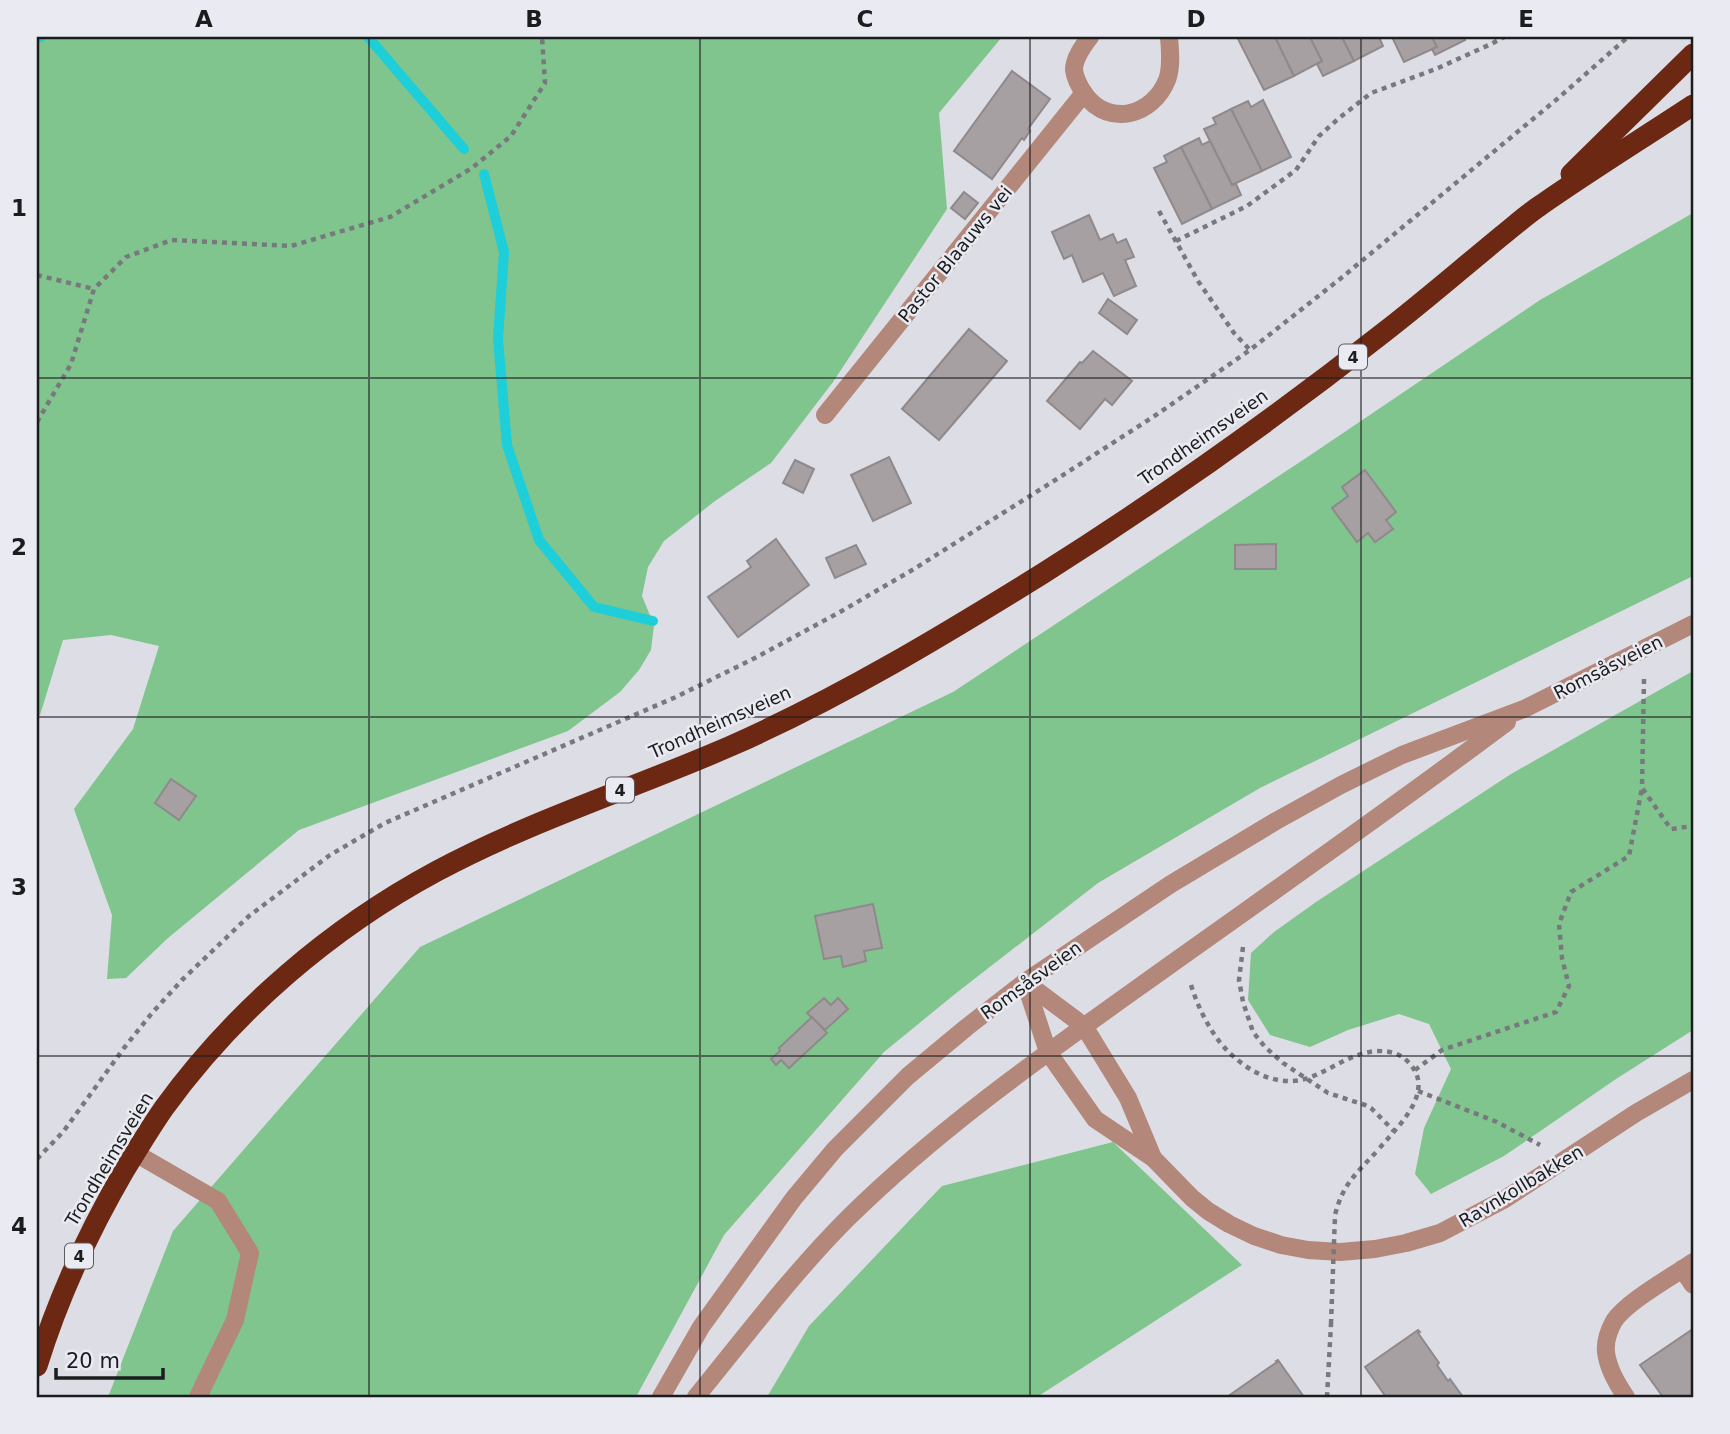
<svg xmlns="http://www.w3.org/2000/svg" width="1730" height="1434" viewBox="0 0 1730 1434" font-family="'DejaVu Sans',sans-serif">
<rect width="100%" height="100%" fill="#dddee5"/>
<!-- green -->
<g fill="#80c48e">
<path d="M37,37H1002L939,113L947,209L833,382L771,463L715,501L664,541L648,567L642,596L654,625L651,650L639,670L620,692L568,731L299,830L168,938L126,978L107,979L112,915L74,809L133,729L159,646L111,635L63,640L40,715L37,716Z"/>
<path d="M1693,213V576L1260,788L1098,883L955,994L884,1052L724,1235L636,1397H108L173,1231L420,947L953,692L1309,456L1540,300Z"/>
<path d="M1693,671V1030L1616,1079L1504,1156L1431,1194L1415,1174L1424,1128L1451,1069L1429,1024L1399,1014L1348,1030L1310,1047L1270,1035L1248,1000L1251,953L1274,932L1316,902L1511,774Z"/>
<path d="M1113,1142L1242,1265L1037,1397H767L809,1326L942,1186Z"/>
</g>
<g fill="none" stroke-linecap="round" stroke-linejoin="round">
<!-- stream -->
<g stroke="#1eced9" stroke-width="10">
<path d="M368,37L464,149"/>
<path d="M37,38L41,37"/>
<path d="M484,174L504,252L498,339L507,445L539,540L594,607L653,621"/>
</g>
</g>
<!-- building -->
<g fill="#a7a0a3" stroke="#90898c" stroke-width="2">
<path d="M1237,37H1275L1294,76L1264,90Z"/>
<path d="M1275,37H1310L1322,61L1294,76Z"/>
<path d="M1310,37H1342L1354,61L1323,76L1317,64L1322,61Z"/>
<path d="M1342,37H1379L1383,46L1354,61Z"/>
<path d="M1392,37H1432L1437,47L1404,62Z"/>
<path d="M1432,37H1463L1465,40L1435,55L1432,49L1437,47Z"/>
<path d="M1012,71L1050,99L1028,129L1030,131L1024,140L1022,138L992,179L954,151Z"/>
<path d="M1263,100L1291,157L1262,171L1231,109L1248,101L1251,107Z"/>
<path d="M1231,109L1262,171L1232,185L1204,129L1216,124L1213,118Z"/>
<path d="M1199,138L1202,145L1210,141L1232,185L1236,184L1241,195L1212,209L1181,147Z"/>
<path d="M1181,147L1212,209L1182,224L1154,168L1167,162L1164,156Z"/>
<path d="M964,192L978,203L965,219L951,208Z"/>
<path d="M1089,215L1100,240L1113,234L1117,243L1126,239L1134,257L1125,260L1136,286L1114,296L1103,273L1083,282L1072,255L1064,259L1052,232Z"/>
<path d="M1108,299L1137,320L1127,334L1099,313Z"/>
<path d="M969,329L1007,361L939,440L902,409Z"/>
<path d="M1093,351L1132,381L1112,405L1105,399L1080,429L1047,401L1080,362L1082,363Z"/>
<path d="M889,457L911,503L873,521L851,475Z"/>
<path d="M795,460L814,469L803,493L783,483Z"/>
<path d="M1365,470L1396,512L1386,520L1393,529L1375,542L1368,533L1357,542L1332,508L1348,496L1342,487Z"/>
<path d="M776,539L809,585L738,637L708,597L751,567L747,561Z"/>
<path d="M1276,544V569H1235V545Z"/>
<path d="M856,545L866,564L835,578L826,558Z"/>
<path d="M171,779L196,796L179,820L155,803Z"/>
<path d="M873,904L882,948L864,951L866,961L843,967L841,956L824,959L815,916Z"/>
<path d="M824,998L831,1005L838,998L848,1009L825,1030L807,1013Z"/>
<path d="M812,1017L827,1033L789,1068L781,1060L776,1065L771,1059L780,1051L779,1048Z"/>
<path d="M1693,1329V1397H1663L1640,1365Z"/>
<path d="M1418,1330L1420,1332L1418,1333L1439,1363L1437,1365L1448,1381L1450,1379L1463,1397H1386L1365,1367Z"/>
<path d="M1278,1360L1304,1397H1227L1277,1362L1276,1361Z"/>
</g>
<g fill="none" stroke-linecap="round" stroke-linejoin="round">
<!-- path -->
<g stroke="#78797e" stroke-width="4.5" stroke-dasharray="5 5" stroke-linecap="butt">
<path d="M1159,211L1198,281L1234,333L1250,350"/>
<path d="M1176,241L1247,206L1296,170L1319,136L1338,119L1371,93L1436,69L1491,44L1504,37"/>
<path d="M37,275L94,289"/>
<path d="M37,422L71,364L94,289L126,257L172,240L291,246L390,217L472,168L511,136L545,83L542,37"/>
<path d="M1644,679L1642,788L1671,829L1693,826"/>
<path d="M1243,947L1239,980L1243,1002L1253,1032L1265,1047L1283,1063L1328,1093L1365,1105L1371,1108L1394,1131"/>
<path d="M1191,985C1197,1004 1205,1021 1216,1037C1236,1065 1273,1090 1308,1078C1331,1070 1351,1053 1377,1051C1390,1051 1401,1053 1410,1064C1436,1093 1396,1128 1378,1150"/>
<path d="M1415,1070L1442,1050L1556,1012L1569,986L1562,958L1559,924L1571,892L1629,856L1642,788"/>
<path d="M1418,1091L1497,1122L1540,1145"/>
<path d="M37,1159L63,1132L124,1048L152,1013L182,980L249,916L330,855L385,823L676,697L755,658L840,612L914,569L1060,477L1156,415L1250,350L1340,279L1556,100L1628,37"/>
<path d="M1327,1397L1331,1324"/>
</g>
<!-- minor -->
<g stroke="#b3877a" stroke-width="18">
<path d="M1090,37C1083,46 1074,58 1074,70C1075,78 1081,89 1085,95C1110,128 1153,115 1167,80C1172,67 1170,50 1169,37"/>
<path d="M825,415L1084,93"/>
<path d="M1025,982L1048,1052L1095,1119L1153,1158L1192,1198L1208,1211L1229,1224L1254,1236L1281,1245L1308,1250L1340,1252L1375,1249L1406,1243L1440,1233L1505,1199L1636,1113L1693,1080"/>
<path d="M1025,982L1084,1026L1128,1098L1153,1158"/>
<path d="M135,1153L218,1201L250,1253L235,1320L198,1397"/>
<path d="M1682,1269L1693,1285"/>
<path d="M661,1397L701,1327L794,1198L835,1149L908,1076L967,1027L1025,982L1171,884L1276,821L1341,785L1402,755L1524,709L1693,624"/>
<path d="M696,1397C745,1337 793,1273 848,1218C936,1131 1038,1059 1139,987C1262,899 1386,813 1507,722"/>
<path d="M1626,1397C1617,1384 1608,1369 1606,1352C1605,1342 1609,1330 1614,1321C1626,1302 1673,1276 1693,1262"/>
</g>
<!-- highway -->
<g stroke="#6c2812" stroke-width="21">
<path d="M1571,174L1693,54"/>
<path d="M37,1366C58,1298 88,1233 124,1171C137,1150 150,1128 164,1108C235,1010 331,928 437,871C532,820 635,788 733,745C841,697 942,636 1042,574C1159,500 1274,419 1383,333C1422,303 1460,270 1499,238C1513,227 1526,215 1541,205C1591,170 1643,138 1693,105"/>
</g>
<!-- path-bridge -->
<path stroke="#78797e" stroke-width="4.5" stroke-dasharray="5 5" stroke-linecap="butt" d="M1331,1324L1335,1215C1343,1183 1357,1173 1378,1150"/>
</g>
<!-- grid -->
<path fill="none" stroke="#1b1c1e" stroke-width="2" stroke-opacity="0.55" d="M369,37V1397M700,37V1397M1030,37V1397M1361,37V1397M37,378H1693M37,717H1693M37,1056H1693"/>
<g text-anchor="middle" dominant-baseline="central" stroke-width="5" stroke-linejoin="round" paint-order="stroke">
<!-- shield labels -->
<g fill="#eaebf2" stroke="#595a5e" stroke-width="2">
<rect x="1339" y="344.5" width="28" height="25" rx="5"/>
<rect x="606" y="777.5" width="28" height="25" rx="5"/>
<rect x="65" y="1243.5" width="28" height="25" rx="5"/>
</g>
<g font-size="16" font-weight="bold" fill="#1b1c1e">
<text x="1353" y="357">4</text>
<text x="620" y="790">4</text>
<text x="79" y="1256">4</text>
</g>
<!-- street labels -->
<g font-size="18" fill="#1b1c1e" stroke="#eaebf2">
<text transform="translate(955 254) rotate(-51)">Pastor Blaauws vei</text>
<text transform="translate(1203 437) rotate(-35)">Trondheimsveien</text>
<text transform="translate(1608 667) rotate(-27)">Romsåsveien</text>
<text transform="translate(720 722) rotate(-24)">Trondheimsveien</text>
<text transform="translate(1031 980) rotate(-36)">Romsåsveien</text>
<text transform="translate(109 1159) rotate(-59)">Trondheimsveien</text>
<text transform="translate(1521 1186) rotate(-31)">Ravnkollbakken</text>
</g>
</g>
<!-- border -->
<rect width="1730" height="1434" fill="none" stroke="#eaebf2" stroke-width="77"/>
<!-- scale -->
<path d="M56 1368v10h107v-10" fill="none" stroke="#1b1c1e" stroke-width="3.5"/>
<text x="66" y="1368" font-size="21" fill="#1b1c1e" stroke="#eaebf2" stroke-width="5" paint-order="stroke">20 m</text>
<rect x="38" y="38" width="1654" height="1358" fill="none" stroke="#1b1c1e" stroke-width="2.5"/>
<g font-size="23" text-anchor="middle" font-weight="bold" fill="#1b1c1e">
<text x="204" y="27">A</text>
<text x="534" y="27">B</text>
<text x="865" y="27">C</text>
<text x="1196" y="27">D</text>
<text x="1526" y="27">E</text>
<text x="19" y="216">1</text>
<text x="19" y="555">2</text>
<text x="19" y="895">3</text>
<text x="19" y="1234">4</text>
</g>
</svg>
